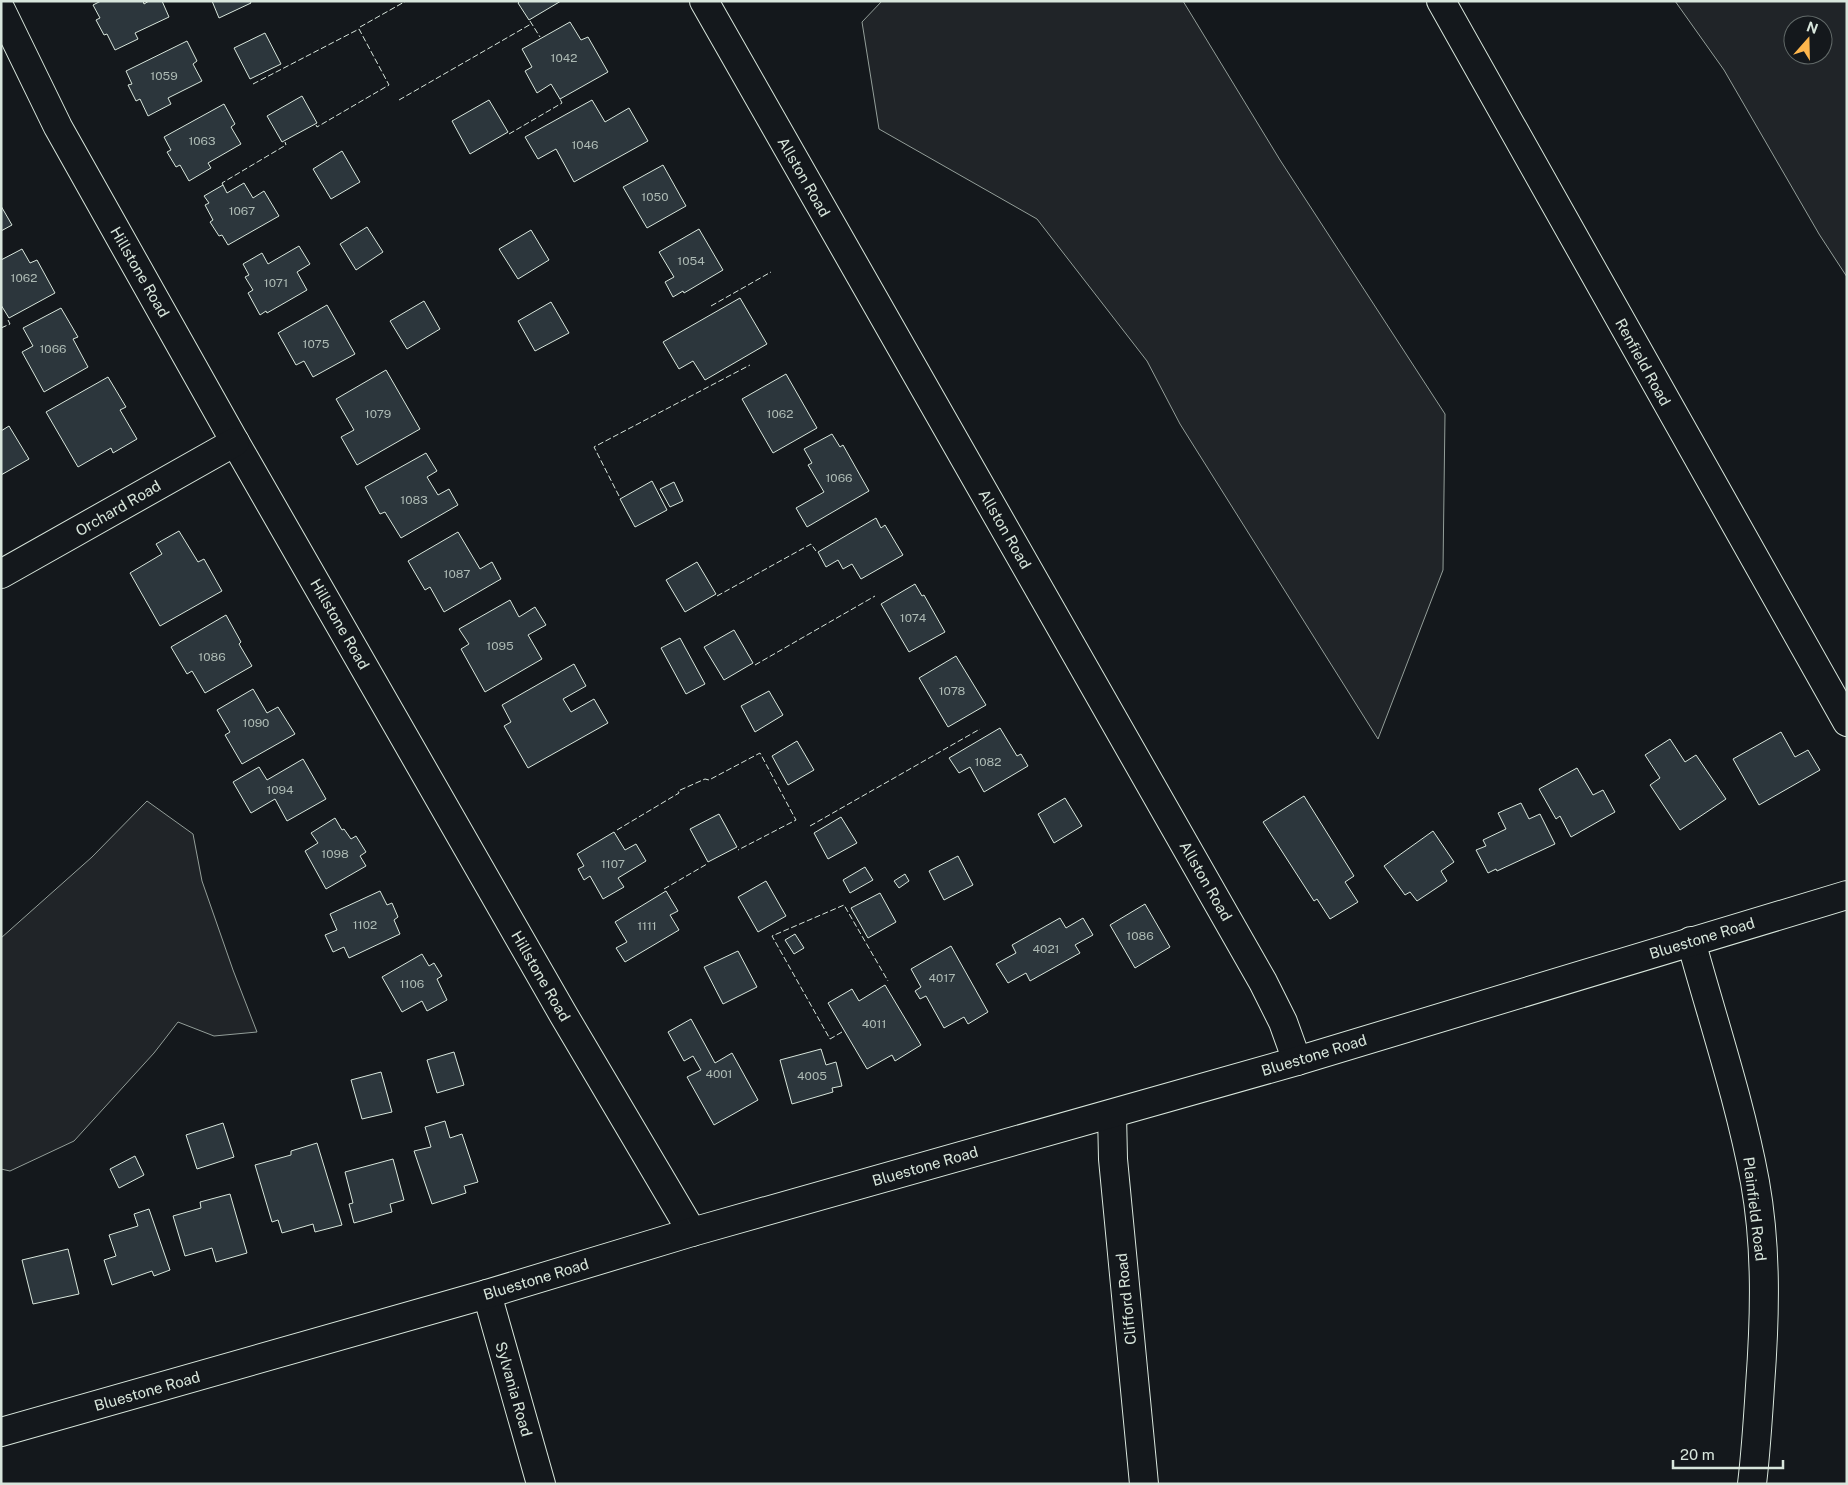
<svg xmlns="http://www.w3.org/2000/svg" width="1848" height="1485" viewBox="0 0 1848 1485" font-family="'Public Sans',sans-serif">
<rect width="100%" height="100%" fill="#14181c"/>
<!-- green -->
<g fill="#202428" stroke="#939e99" fill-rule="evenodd">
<path d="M882,1H1183L1280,160L1445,414L1443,570L1378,739L1180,424L1147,361L1037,219L879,129L862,22Z"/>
<path d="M1675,1H1847V277L1819,234L1724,70ZM1793,25H1823V55H1793Z"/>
<path d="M147,801L193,834L202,881L233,970L257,1032L214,1036L178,1022L154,1053L74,1141L10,1171L1,1169V938L92,857Z"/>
</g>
<!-- building -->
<g fill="#2c363c" stroke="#d8e6dc">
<path d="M101,1H143L144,4L149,1H162L169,17L135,33L138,39L115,50L107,34L104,35L96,20L100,18L93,5Z"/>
<path d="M212,1H250L251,3L219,18Z"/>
<path d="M520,1H561L529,20L518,3Z"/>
<path d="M570,22L581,40L588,37L608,72L560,99L551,84L537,93L525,71L532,67L522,49Z"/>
<path d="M265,33L281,64L250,79L234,48Z"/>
<path d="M187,41L197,61L193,64L202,81L168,98L171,104L148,116L140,99L136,101L128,85L132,84L126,71Z"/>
<path d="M302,96L317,123L282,142L267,116Z"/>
<path d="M489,100L508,132L470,154L452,121Z"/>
<path d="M592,100L605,122L629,108L648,141L574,182L556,149L538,159L525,137Z"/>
<path d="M224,104L235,124L231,127L241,144L208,163L211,168L189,181L180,165L176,167L167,152L171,150L164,137Z"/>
<path d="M342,151L360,182L331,199L313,169Z"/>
<path d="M663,165L686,206L647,228L623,187Z"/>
<path d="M244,183L253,198L264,191L279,216L228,245L222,235L219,236L210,222L213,220L205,205L209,203L204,196L223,185L227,193Z"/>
<path d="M1,206L12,225L1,231Z"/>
<path d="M367,227L383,252L356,270L340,244Z"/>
<path d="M699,229L723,270L684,293L683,291L673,297L665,282L674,277L659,252Z"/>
<path d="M531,230L549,260L518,279L499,249Z"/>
<path d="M299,246L310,264L297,272L307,290L267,313L266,311L260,315L248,293L253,290L245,277L249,275L243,264L262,253L268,264Z"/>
<path d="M22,249L30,263L37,260L55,293L9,318L1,305V260Z"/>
<path d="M740,298L767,344L705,380L693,361L679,369L663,342Z"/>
<path d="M424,301L440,329L407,349L390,321Z"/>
<path d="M551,302L569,333L535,351L518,321Z"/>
<path d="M327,305L355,354L313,377L304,361L296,365L278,333Z"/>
<path d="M61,308L78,337L73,339L88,367L44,392L22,352L33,346L23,328Z"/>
<path d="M386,370L420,429L357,465L341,437L354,430L336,399Z"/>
<path d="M786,374L817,428L773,453L742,399Z"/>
<path d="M108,377L126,407L120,410L137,439L113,453L111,448L78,467L46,412Z"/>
<path d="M9,426L29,459L1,475V431Z"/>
<path d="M832,434L840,447L843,445L869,491L807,527L796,508L824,492L808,465L812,463L804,449Z"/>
<path d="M426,453L437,471L427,477L438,495L449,489L458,505L401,538L385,512L380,514L365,487Z"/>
<path d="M652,481L667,510L635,527L620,499Z"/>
<path d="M674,482L683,501L670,507L660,489Z"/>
<path d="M876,518L881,528L885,525L903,555L861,579L852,564L843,569L838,560L826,567L818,552Z"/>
<path d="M179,531L198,562L204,559L222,591L160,626L130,573L162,554L156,544Z"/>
<path d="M458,532L480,569L492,562L501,579L444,612L430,587L425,590L408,561Z"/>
<path d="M697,562L716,594L685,612L666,580Z"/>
<path d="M915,584L922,596L924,595L945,632L909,652L881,604Z"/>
<path d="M510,600L519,617L535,607L546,625L528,635L542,659L485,692L461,649L469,644L459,629Z"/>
<path d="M226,615L241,642L239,644L252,666L205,693L192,671L187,674L171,647Z"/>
<path d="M734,630L753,663L724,680L704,647Z"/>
<path d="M680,638L705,684L686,694L661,648Z"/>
<path d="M956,656L986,705L948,727L919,678Z"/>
<path d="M574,664L586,686L563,699L571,712L594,699L608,723L528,768L504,726L511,722L502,705Z"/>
<path d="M253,689L267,713L278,707L295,734L242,764L225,735L230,732L217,710Z"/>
<path d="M769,691L783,715L755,732L741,706Z"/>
<path d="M1000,728L1017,756L1021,754L1028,766L984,792L970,767L959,773L949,758Z"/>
<path d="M1781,732L1795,757L1808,750L1820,770L1759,805L1733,759Z"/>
<path d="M1670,739L1685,762L1696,755L1726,799L1680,830L1650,785L1660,778L1645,755Z"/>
<path d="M797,741L814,770L788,785L772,756Z"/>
<path d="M303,759L326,799L287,821L275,799L251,813L233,782L259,767L267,780Z"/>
<path d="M1577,768L1593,795L1603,790L1615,812L1571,837L1560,816L1556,819L1539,789Z"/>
<path d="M1304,796L1354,876L1345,882L1358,902L1330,919L1317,899L1314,901L1263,822Z"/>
<path d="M1065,798L1082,826L1054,843L1038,814Z"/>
<path d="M1521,803L1529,819L1540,814L1555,844L1497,871L1496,869L1488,873L1476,850L1486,846L1483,840L1506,829L1498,813Z"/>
<path d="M719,814L737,847L708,862L690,829Z"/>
<path d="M841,817L857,843L828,859L814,833Z"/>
<path d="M335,818L342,830L344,829L351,839L356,836L366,852L360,856L366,866L326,889L305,851L318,843L311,833Z"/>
<path d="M1433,831L1454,862L1441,871L1447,881L1417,901L1410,892L1405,895L1384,866Z"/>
<path d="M614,832L625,850L636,844L646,861L618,878L624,887L603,899L590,876L584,880L578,869L584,866L577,854Z"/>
<path d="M958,856L973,885L944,900L929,871Z"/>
<path d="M865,867L873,880L850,893L843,880Z"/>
<path d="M905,874L909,881L899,888L894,881Z"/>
<path d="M766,881L786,916L758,932L738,897Z"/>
<path d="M380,891L387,905L392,903L398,917L394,920L400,934L349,958L344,947L333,952L325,935L337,930L330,914Z"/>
<path d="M666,891L678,911L670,915L679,930L625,962L616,948L627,942L615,922Z"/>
<path d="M880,893L896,922L868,938L851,908Z"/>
<path d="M1145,904L1170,947L1135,968L1110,925Z"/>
<path d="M1060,918L1066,928L1083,918L1093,935L1075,945L1080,953L1030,981L1026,973L1008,983L996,964L1016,953L1012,945Z"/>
<path d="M795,934L804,948L794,954L785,940Z"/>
<path d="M951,946L988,1012L968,1024L964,1017L944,1028L926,996L920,999L915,991L921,987L911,969Z"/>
<path d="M738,951L757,987L723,1004L704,967Z"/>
<path d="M422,954L429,966L434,963L442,976L437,979L447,1000L427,1011L422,1001L402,1012L382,977Z"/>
<path d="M885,985L921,1045L895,1061L892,1055L867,1069L828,1003L852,989L859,1001Z"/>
<path d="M691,1019L715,1063L732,1053L758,1100L714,1125L687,1077L701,1070L693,1056L684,1061L668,1032Z"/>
<path d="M821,1049L826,1065L836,1062L842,1086L832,1088L833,1092L792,1104L780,1060Z"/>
<path d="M454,1052L464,1085L437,1093L427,1060Z"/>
<path d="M381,1072L392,1112L362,1119L351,1080Z"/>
<path d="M445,1121L450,1138L462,1134L478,1182L464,1186L466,1193L432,1204L414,1151L431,1147L425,1127Z"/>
<path d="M223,1123L234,1157L197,1169L186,1135Z"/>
<path d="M317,1143L342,1225L315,1232L313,1224L282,1233L278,1220L272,1222L255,1165L291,1155V1151Z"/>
<path d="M135,1156L144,1175L119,1188L110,1169Z"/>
<path d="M393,1159L404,1200L390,1204L392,1212L354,1223L349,1204L353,1203L345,1172Z"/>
<path d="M230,1194L247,1253L216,1262L212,1248L185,1256L173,1216L201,1208L200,1202Z"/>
<path d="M149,1209L170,1270L154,1276L152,1271L112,1285L104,1260L116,1256L109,1235L138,1226L134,1214Z"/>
<path d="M68,1249L79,1294L33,1304L22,1260Z"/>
</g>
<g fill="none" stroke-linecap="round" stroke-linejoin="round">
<!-- street casing -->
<g stroke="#d8e6dc" stroke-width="30">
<g id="street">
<path d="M704,1L1263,982L1283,1022L1297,1061"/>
<path d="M1441,1L1847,722"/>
<path d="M1,10L58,127L235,442L563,1014L692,1232"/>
<path d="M1,574L235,442"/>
<path d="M1691,941C1713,1021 1740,1101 1755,1182C1767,1249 1765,1318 1760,1386C1758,1418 1756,1451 1752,1484"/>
<path d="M1112,1114L1113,1159L1144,1484"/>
<path d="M487,1294L541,1484"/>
<path d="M1,1432L487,1294L692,1232L1297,1061L1847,895"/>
</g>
</g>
<!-- street -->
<use href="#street" stroke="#14181c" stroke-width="28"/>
<!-- fence -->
<g stroke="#d8e6dc" stroke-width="1" stroke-dasharray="6 2.5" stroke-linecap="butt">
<path d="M530,21L540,37"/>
<path d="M360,27L406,1"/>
<path d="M253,84L359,29L389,85L317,127L316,125"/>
<path d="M399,100L531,24"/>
<path d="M509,134L562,103L560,99"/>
<path d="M223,185L222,183L286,145L285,142"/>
<path d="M711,306L771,272"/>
<path d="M1,328L10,324L8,320"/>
<path d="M619,496L594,447L750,365"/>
<path d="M717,596L811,544L816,551"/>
<path d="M755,665L875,596"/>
<path d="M810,826L980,729"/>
<path d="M617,830L679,793L678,791L705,779L709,780L760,753L796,820L738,850"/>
<path d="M664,889L707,864"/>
<path d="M842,1032L830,1039L772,936L844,905L888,981"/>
</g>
</g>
<g text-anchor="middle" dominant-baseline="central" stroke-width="4" stroke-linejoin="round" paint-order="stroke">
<!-- number labels -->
<g font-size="12" fill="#adbab4">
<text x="564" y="58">1042</text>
<text x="164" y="76">1059</text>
<text x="202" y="141">1063</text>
<text x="585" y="145">1046</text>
<text x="655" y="197">1050</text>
<text x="242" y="211">1067</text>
<text x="691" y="261">1054</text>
<text x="24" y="278">1062</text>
<text x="276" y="283">1071</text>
<text x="316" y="344">1075</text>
<text x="53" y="349">1066</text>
<text x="378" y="414">1079</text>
<text x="780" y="414">1062</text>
<text x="839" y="478">1066</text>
<text x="414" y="500">1083</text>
<text x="457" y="574">1087</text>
<text x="913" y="618">1074</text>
<text x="500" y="646">1095</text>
<text x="212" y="657">1086</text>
<text x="952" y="691">1078</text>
<text x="256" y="723">1090</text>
<text x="988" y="762">1082</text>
<text x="280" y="790">1094</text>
<text x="335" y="854">1098</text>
<text x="613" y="864">1107</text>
<text x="365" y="925">1102</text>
<text x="647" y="926">1111</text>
<text x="1140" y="936">1086</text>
<text x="1046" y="949">4021</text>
<text x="942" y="978">4017</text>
<text x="412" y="984">1106</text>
<text x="874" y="1024">4011</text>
<text x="719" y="1074">4001</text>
<text x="812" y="1076">4005</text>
</g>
<!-- street labels -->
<g font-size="15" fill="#d8e6dc" stroke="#14181c">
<text transform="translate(804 177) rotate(60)">Allston Road</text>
<text transform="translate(140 272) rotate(60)">Hillstone Road</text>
<text transform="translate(1643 362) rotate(61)">Renfield Road</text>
<text transform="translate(118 508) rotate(-30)">Orchard Road</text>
<text transform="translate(1005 529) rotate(60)">Allston Road</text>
<text transform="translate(340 624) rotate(60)">Hillstone Road</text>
<text transform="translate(1206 881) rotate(60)">Allston Road</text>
<text transform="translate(1702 938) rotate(-17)">Bluestone Road</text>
<text transform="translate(541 976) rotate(60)">Hillstone Road</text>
<text transform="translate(1314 1055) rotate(-17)">Bluestone Road</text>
<text transform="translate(925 1166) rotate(-16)">Bluestone Road</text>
<text transform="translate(1755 1209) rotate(83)">Plainfield Road</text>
<text transform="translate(536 1279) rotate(-17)">Bluestone Road</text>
<text transform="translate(1126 1299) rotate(-96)">Clifford Road</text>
<text transform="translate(514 1389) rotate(74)">Sylvania Road</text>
<text transform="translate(147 1391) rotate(-16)">Bluestone Road</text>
</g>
</g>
<!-- border -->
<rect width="1848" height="1485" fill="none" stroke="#d8e6dc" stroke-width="5"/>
<!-- north arrow -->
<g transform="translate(1808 40) rotate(20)"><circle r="24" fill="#14181c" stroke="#626a69"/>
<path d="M0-4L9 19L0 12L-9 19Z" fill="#ffb74d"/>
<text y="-8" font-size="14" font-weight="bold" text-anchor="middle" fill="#d8e6dc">N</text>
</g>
<!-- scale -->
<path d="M1673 1460v8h110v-8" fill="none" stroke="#d8e6dc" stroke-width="2.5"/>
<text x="1680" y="1460" font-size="15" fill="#d8e6dc" stroke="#14181c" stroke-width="4" paint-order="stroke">20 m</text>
</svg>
